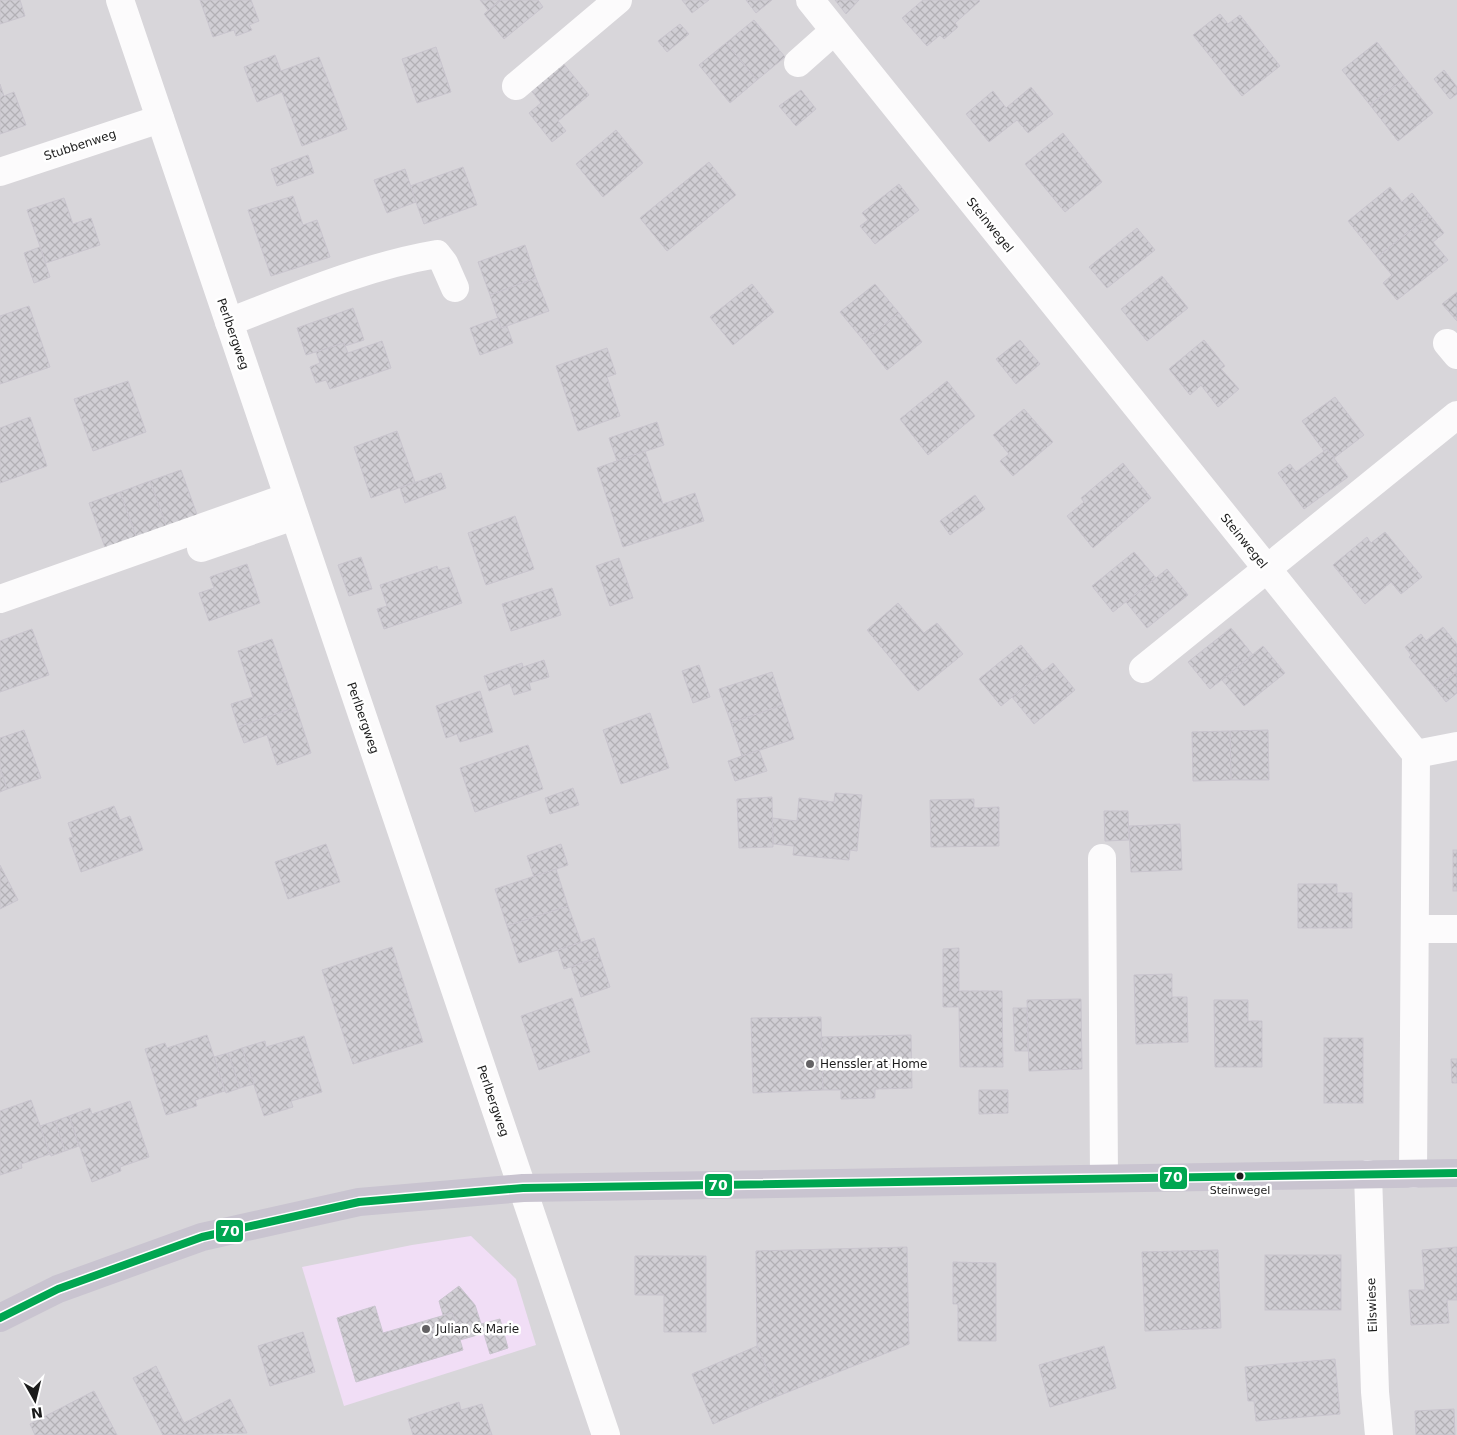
<svg xmlns="http://www.w3.org/2000/svg" width="1457" height="1435" viewBox="0 0 1457 1435" font-family="'DejaVu Sans',sans-serif">
<defs>
<pattern id="building-cross-hatch" width="8" height="8" patternUnits="userSpaceOnUse" patternTransform="scale(1.25)"><rect width="8" height="8" fill="#d0ced4"/><path d="M0 0l8 8M0 8l8-8" fill="none" stroke="#b2b0b5"/></pattern>
</defs>
<rect width="100%" height="100%" fill="#e8e4eb"/>
<!-- residential -->
<rect fill="#d8d6da" x="0" y="0" width="1457" height="1435"/>
<!-- education -->
<path fill="#f1def6" d="M471,1236L516,1279L536,1345L344,1406L302,1267L412,1245Z"/>
<!-- building -->
<g fill="url(#building-cross-hatch)" stroke="#c9c5ce">
<path d="M0,0H20L25,16L0,24Z"/>
<path d="M200,0H251L259,21L249,25L252,30L236,36L234,30L213,37Z"/>
<path d="M480,0H501L488,10Z"/>
<path d="M501,0H538L543,7L504,39L484,14Z"/>
<path d="M682,0H709L692,13Z"/>
<path d="M746,0H772L756,13Z"/>
<path d="M835,0H859L846,14Z"/>
<path d="M923,0H979L980,1L955,23L958,27L944,39L940,35L927,46L902,18Z"/>
<path d="M1220,14L1228,24L1240,15L1280,66L1242,96L1193,35Z"/>
<path d="M754,20L785,57L757,80L726,43Z"/>
<path d="M680,24L689,34L667,52L658,41Z"/>
<path d="M1377,42L1405,78L1370,105L1342,70Z"/>
<path d="M726,43L757,80L730,103L699,65Z"/>
<path d="M436,47L451,92L417,103L402,59Z"/>
<path d="M275,55L281,71L319,57L347,129L302,146L282,92L257,102L244,67Z"/>
<path d="M558,57L589,95L558,121L566,131L552,142L529,113L541,103L526,84Z"/>
<path d="M1444,70L1457,87V94L1450,99L1434,79Z"/>
<path d="M1405,78L1433,113L1398,141L1370,105Z"/>
<path d="M0,84L4,96L14,92L26,125L0,134Z"/>
<path d="M1031,87L1053,114L1028,133L1017,120L989,142L966,114L993,91L1006,108Z"/>
<path d="M801,90L816,109L796,126L779,106Z"/>
<path d="M616,130L643,163L603,197L576,164Z"/>
<path d="M1063,133L1102,182L1065,212L1025,164Z"/>
<path d="M308,155L314,173L277,186L271,169Z"/>
<path d="M709,162L736,195L667,251L640,218Z"/>
<path d="M463,167L477,205L424,224L410,186Z"/>
<path d="M405,169L416,202L387,213L374,180Z"/>
<path d="M899,184L919,210L875,244L860,226L868,220L862,213Z"/>
<path d="M1390,187L1402,202L1412,193L1430,215L1377,257L1348,221Z"/>
<path d="M293,196L303,225L317,220L330,257L271,276L248,210Z"/>
<path d="M64,198L73,224L91,218L100,245L46,263L27,210Z"/>
<path d="M1430,215L1444,233L1433,242L1448,260L1397,300L1383,283L1392,275L1377,257Z"/>
<path d="M1137,228L1155,250L1107,288L1089,267Z"/>
<path d="M525,245L536,278L490,295L478,262Z"/>
<path d="M40,247L50,277L34,283L24,253Z"/>
<path d="M1162,276L1188,308L1147,341L1121,309Z"/>
<path d="M536,278L549,311L501,328L490,295Z"/>
<path d="M752,284L774,312L733,345L710,317Z"/>
<path d="M875,284L899,313L864,341L840,312Z"/>
<path d="M1457,292V321L1442,304Z"/>
<path d="M29,306L50,367L0,384V316Z"/>
<path d="M353,308L364,340L345,346L344,343L306,355L297,328Z"/>
<path d="M899,313L922,342L887,370L864,341Z"/>
<path d="M498,318L501,328L507,326L513,343L480,355L470,328Z"/>
<path d="M1020,340L1040,364L1016,384L996,359Z"/>
<path d="M1204,340L1225,366L1221,369L1239,389L1218,407L1201,385L1190,395L1169,369Z"/>
<path d="M382,341L391,368L330,389L326,380L316,383L310,367L320,363L316,352L344,343L348,353Z"/>
<path d="M607,348L616,374L607,377L620,416L578,431L556,366Z"/>
<path d="M128,381L146,432L93,451L74,399Z"/>
<path d="M947,381L975,416L928,455L900,419Z"/>
<path d="M1335,397L1364,435L1334,458L1327,449L1324,451L1302,421Z"/>
<path d="M1024,409L1053,442L1013,476L1000,461L1009,454L993,435Z"/>
<path d="M30,417L47,466L0,483V428Z"/>
<path d="M657,422L664,445L617,461L609,438Z"/>
<path d="M397,431L415,482L371,498L354,447Z"/>
<path d="M1327,449L1348,477L1304,509L1278,473L1290,464L1296,472Z"/>
<path d="M645,451L663,504L695,493L704,521L623,547L597,468Z"/>
<path d="M1123,463L1151,498L1093,548L1067,516L1084,502L1081,498Z"/>
<path d="M181,470L199,520L168,531L150,481Z"/>
<path d="M441,473L446,488L405,503L400,488Z"/>
<path d="M150,481L168,531L138,542L120,492Z"/>
<path d="M120,492L138,542L107,553L89,503Z"/>
<path d="M975,495L985,509L950,535L940,521Z"/>
<path d="M515,516L534,569L486,585L468,533Z"/>
<path d="M1385,532L1422,577L1401,594L1391,582L1365,604L1333,565L1367,537L1371,543Z"/>
<path d="M1134,552L1156,578L1113,612L1092,586Z"/>
<path d="M361,557L372,589L349,596L338,565Z"/>
<path d="M619,558L633,598L610,606L596,566Z"/>
<path d="M247,564L260,603L209,621L199,593L214,588L210,577Z"/>
<path d="M437,566L438,570L449,567L462,603L384,629L377,609L387,606L380,585Z"/>
<path d="M1167,569L1188,595L1147,628L1126,602Z"/>
<path d="M552,588L561,615L511,631L502,604Z"/>
<path d="M898,603L924,633L937,623L963,654L918,691L867,630Z"/>
<path d="M1443,627L1457,644V671L1436,689L1409,657L1411,655L1405,647L1421,634L1426,641Z"/>
<path d="M1231,628L1253,655L1210,689L1188,662Z"/>
<path d="M32,629L49,675L0,692V641Z"/>
<path d="M272,639L296,707L238,727L231,704L253,697L238,651Z"/>
<path d="M1021,645L1043,672L1001,706L979,679Z"/>
<path d="M1263,646L1285,673L1244,706L1222,680Z"/>
<path d="M544,660L549,677L529,683L531,690L514,695L510,683L489,691L484,676L522,663L523,667Z"/>
<path d="M1053,663L1075,690L1034,724L1012,697Z"/>
<path d="M699,665L710,697L693,703L682,671Z"/>
<path d="M1457,671V693L1446,702L1436,689Z"/>
<path d="M772,672L783,705L731,723L719,689Z"/>
<path d="M480,691L493,732L460,742L457,734L446,738L436,706Z"/>
<path d="M783,705L794,739L742,756L731,723Z"/>
<path d="M296,707L311,753L277,765L267,735L244,743L238,727Z"/>
<path d="M650,713L669,768L621,784L603,730Z"/>
<path d="M24,730L41,778L7,789L0,768V738Z"/>
<path d="M1268,730L1269,780H1231L1230,731Z"/>
<path d="M1230,731L1231,780L1193,781L1192,732Z"/>
<path d="M528,745L543,789L475,812L460,768Z"/>
<path d="M759,750L767,771L735,781L728,761Z"/>
<path d="M0,768L7,789L0,792Z"/>
<path d="M573,788L579,805L550,814L545,798Z"/>
<path d="M835,793L862,795L857,851L850,850L849,860L793,855L794,846L773,844L772,818L797,821L799,798L834,802Z"/>
<path d="M772,797L773,847L739,848L737,799Z"/>
<path d="M974,799V808L999,807V846L931,847L930,800Z"/>
<path d="M114,806L120,820L130,816L143,850L81,872L69,838L73,837L68,823Z"/>
<path d="M1104,811H1128L1129,840L1105,841Z"/>
<path d="M1180,824L1182,870L1131,872L1129,826Z"/>
<path d="M326,844L340,882L288,899L275,862Z"/>
<path d="M561,844L568,865L534,877L527,856Z"/>
<rect x="1453" y="850" width="4" height="41"/>
<path d="M0,865L18,900L0,909Z"/>
<path d="M556,869L568,906L507,926L495,889Z"/>
<path d="M1298,884H1337V893H1352V928H1298Z"/>
<path d="M568,906L581,942L519,963L507,926Z"/>
<path d="M594,938L600,957L564,969L558,950Z"/>
<path d="M392,947L423,1042L353,1064L322,970Z"/>
<path d="M959,948V991H1002L1003,1067H960L959,1007H943V949Z"/>
<path d="M600,957L610,987L581,997L571,967Z"/>
<path d="M1172,974V997H1187L1188,1042L1136,1044L1134,975Z"/>
<path d="M572,998L590,1052L539,1070L521,1016Z"/>
<path d="M1081,999L1082,1069L1029,1071L1027,1000Z"/>
<path d="M1214,1000H1248V1021H1262V1067H1215Z"/>
<path d="M1013,1008H1027L1028,1051H1015Z"/>
<path d="M821,1017L823,1090L753,1093L751,1018Z"/>
<path d="M207,1035L225,1091L195,1100L197,1106L166,1115L145,1049L165,1043L167,1048Z"/>
<path d="M911,1035L912,1088L875,1089V1098L841,1099V1090H823L821,1037Z"/>
<path d="M304,1036L322,1092L291,1101L293,1107L264,1116L242,1048L265,1041L266,1047Z"/>
<rect x="1324" y="1038" width="39" height="65"/>
<path d="M242,1048L254,1084L240,1088L228,1053Z"/>
<path d="M228,1053L240,1088L226,1093L214,1057Z"/>
<path d="M1451,1059H1457V1083H1452Z"/>
<path d="M979,1090H1008V1113L979,1114Z"/>
<path d="M31,1100L50,1154L21,1164L22,1168L0,1175V1111Z"/>
<path d="M130,1101L149,1157L120,1167L121,1171L92,1182L69,1116L90,1108L92,1114Z"/>
<path d="M69,1116L79,1146L65,1151L55,1121Z"/>
<path d="M55,1121L65,1151L51,1156L40,1126Z"/>
<path d="M907,1247L909,1344L778,1396L757,1346L756,1251Z"/>
<path d="M1457,1247V1300H1447L1449,1323L1411,1325L1409,1290H1425L1422,1250Z"/>
<path d="M1218,1250L1221,1328L1145,1331L1142,1252Z"/>
<rect x="1265" y="1255" width="76" height="55"/>
<path d="M635,1256H706V1332H664V1295H635Z"/>
<path d="M953,1262L996,1263V1341H958V1304H953Z"/>
<path d="M459,1286L475,1305L484,1333L460,1340L452,1313L443,1315L439,1301Z"/>
<path d="M375,1306L383,1333L452,1313L463,1350L356,1382L337,1318Z"/>
<path d="M500,1319L508,1348L490,1354L481,1324Z"/>
<path d="M303,1332L315,1372L270,1386L258,1346Z"/>
<path d="M757,1346L778,1396L713,1424L692,1374Z"/>
<path d="M1104,1346L1116,1388L1050,1407L1039,1365Z"/>
<path d="M1335,1359L1340,1414L1256,1421L1254,1401H1248L1245,1367Z"/>
<path d="M156,1366L184,1423L230,1399L247,1433L163,1435L133,1378Z"/>
<path d="M94,1391L117,1435H35L30,1424Z"/>
<path d="M459,1402L461,1410L482,1404L492,1435H413L408,1419Z"/>
<path d="M1454,1409L1455,1435H1416L1415,1411Z"/>
</g>
<g fill="none" stroke-linecap="round" stroke-linejoin="round">
<!-- minor -->
<g stroke="#fcfbfc" stroke-width="28">
<path d="M120,0L606,1435"/>
<path d="M810,0L1416,754L1413,1174"/>
<path d="M798,63L834,31"/>
<path d="M516,86L618,0"/>
<path d="M0,172L160,119"/>
<path d="M229,322C296,296 366,266 437,254L444,263L455,288"/>
<path d="M1447,343L1457,355"/>
<path d="M201,548L294,516"/>
<path d="M0,599L288,497"/>
<path d="M1143,669L1457,415"/>
<path d="M1416,754L1457,746"/>
<path d="M1102,858L1104,1178"/>
<path d="M1415,929H1457"/>
<path d="M1368,1174L1375,1392L1379,1435"/>
</g>
<!-- major -->
<path stroke="#c9c4d0" stroke-width="28" d="M0,1318L58,1289L202,1237L359,1202L523,1188L1457,1173"/>
<!-- bus-1 casing -->
<g stroke="#fff" stroke-width="11">
<path id="bus-1" d="M0,1318L58,1289L202,1237L359,1202L523,1188L1457,1173"/>
</g>
<!-- bus-1 -->
<use href="#bus-1" stroke="#00a651" stroke-width="8"/>
</g>
<!-- markers -->
<g fill="#636264" stroke="#fff" stroke-width="2">
<circle cx="810" cy="1064" r="5"/>
<circle cx="426" cy="1329" r="5"/>
</g>
<circle fill="#1c1c1c" stroke="#fff" stroke-width="2" cx="1240" cy="1176" r="4.5"/>
<g text-anchor="middle" dominant-baseline="central" stroke-width="5" stroke-linejoin="round" paint-order="stroke">
<!-- bus labels -->
<g font-size="11" fill="#1c1c1c" stroke="#fff">
<text x="1240" y="1190">Steinwegel</text>
</g>
<!-- street labels -->
<g font-size="12" fill="#1c1c1c" stroke="#fff">
<text transform="translate(80 145) rotate(-18)">Stubbenweg</text>
<text transform="translate(990 225) rotate(51)">Steinwegel</text>
<text transform="translate(233 334) rotate(71)">Perlbergweg</text>
<text transform="translate(1244 541) rotate(51)">Steinwegel</text>
<text transform="translate(363 718) rotate(71)">Perlbergweg</text>
<text transform="translate(493 1101) rotate(71)">Perlbergweg</text>
<text transform="translate(1372 1305) rotate(-92)">Eilswiese</text>
</g>
<!-- poi labels -->
<g font-size="12" fill="#1c1c1c" stroke="#fff" text-anchor="start">
<text x="820" y="1064">Henssler at Home</text>
<text x="436" y="1329">Julian &amp; Marie</text>
</g>
</g>
<g stroke="#fff" stroke-width="2">
<rect x="1159" y="1166" width="29" height="24" rx="5" fill="#00a651"/>
<rect x="704" y="1173" width="29" height="24" rx="5" fill="#00a651"/>
<rect x="215" y="1219" width="29" height="24" rx="5" fill="#00a651"/>
</g>
<g font-size="14" text-anchor="middle" font-weight="bold" fill="#fff">
<text x="1173" y="1182">70</text>
<text x="718" y="1190">70</text>
<text x="230" y="1236">70</text>
</g>
<!-- north arrow -->
<g transform="translate(35 1400) rotate(172)" stroke="#ffffff" stroke-width="4" paint-order="stroke">
<path d="M0-4L9 19L0 12L-9 19Z" fill="#1c1c1c"/>
<text y="-8" font-size="14" font-weight="bold" text-anchor="middle" fill="#1c1c1c">N</text>
</g>
</svg>
